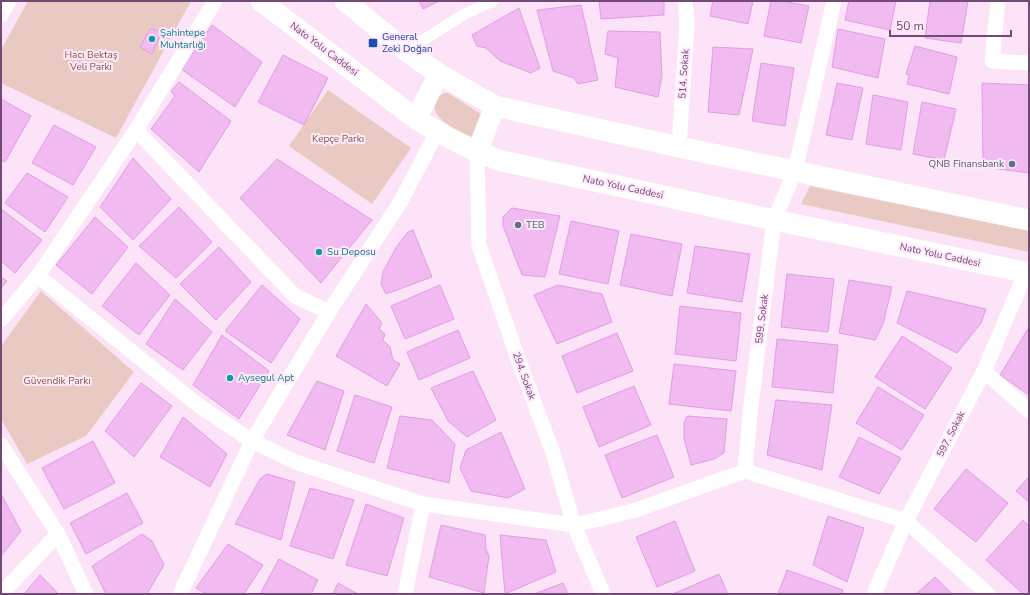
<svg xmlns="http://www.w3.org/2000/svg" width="1030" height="595" viewBox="0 0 1030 595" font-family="'Nunito Sans',sans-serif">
<rect width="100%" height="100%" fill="#fce3f7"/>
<!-- green -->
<g fill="#e9cac2">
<path d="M28,1H191L116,138L1,83V50Z"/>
<path d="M328,90L411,148L372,204L289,146Z"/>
<path d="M444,93H448L481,114L482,119L472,137C456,133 416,109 444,93Z"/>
<path d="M810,186L1029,231V252L801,204Z"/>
<path d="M41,291L134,372L86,436L27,464L1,419V346Z"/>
</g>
<!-- building -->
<g fill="#f1bbf1" stroke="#e39ce4">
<path d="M419,1H439L423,9Z"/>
<path d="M599,1H664V15L601,19Z"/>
<path d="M713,1H753L748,24L710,16Z"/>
<path d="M771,1H782L809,6L801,43L764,36Z"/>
<path d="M849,1H896L890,30L845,20Z"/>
<path d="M930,1H968L961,43L925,38Z"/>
<path d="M581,5L598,80L578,84L574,78L553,71L537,10Z"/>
<path d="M519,8L540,68L531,73L500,61L486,48L477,46L472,35Z"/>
<path d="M212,25L262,62L235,107L181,69Z"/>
<path d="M150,29L162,31L152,54L140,47Z"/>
<path d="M838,29L885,39L878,78L832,67Z"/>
<path d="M608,31L660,32L662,76L658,97L615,87L618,58L605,54Z"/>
<path d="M915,46L957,57L949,94L907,84L909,75L906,74Z"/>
<path d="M713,47L753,49L739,115L708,112Z"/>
<path d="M283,55L328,78L304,125L258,102Z"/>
<path d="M761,63L794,68L785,126L752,121Z"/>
<path d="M179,82L231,121L199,172L151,129L175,96L171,91Z"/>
<path d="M837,83L863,88L852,140L826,135Z"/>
<path d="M982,83L1029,85V173L983,167Z"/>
<path d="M873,95L908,102L901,150L866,144Z"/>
<path d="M1,99L31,116L5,162L1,160Z"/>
<path d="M922,102L956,109L944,160L913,154Z"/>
<path d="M54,125L96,147L73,185L32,163Z"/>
<path d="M133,158L171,199L133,240L100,207Z"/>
<path d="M277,159L372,220L321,283L240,198Z"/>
<path d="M27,173L68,197L45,232L5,203Z"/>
<path d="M179,207L212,242L176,278L139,246Z"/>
<path d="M512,208L560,216L545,277L522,275L503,226V217Z"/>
<path d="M1,209L42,240L15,273L1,261Z"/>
<path d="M95,217L128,247L92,294L56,265Z"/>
<path d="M571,221L619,231L608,284L559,274Z"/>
<path d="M413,230L432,277L386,294L381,284L383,272L397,246L408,232Z"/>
<path d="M631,234L682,244L672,296L620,285Z"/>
<path d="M695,246L750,254L742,302L687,293Z"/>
<path d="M219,247L251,282L216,320L180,284Z"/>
<path d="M136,263L170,295L139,335L102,306Z"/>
<path d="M787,274L834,279L828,332L781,327Z"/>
<path d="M1,277L7,281L1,288Z"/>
<path d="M849,280L892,287L883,324L875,340L839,333Z"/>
<path d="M262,285L300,319L271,363L225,331Z"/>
<path d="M440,285L454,319L405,339L391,306Z"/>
<path d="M558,285L602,294L612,322L557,344L534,295Z"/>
<path d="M907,291L986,309L981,323L957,353L897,323Z"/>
<path d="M175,299L212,332L183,370L146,344Z"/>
<path d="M366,304L382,323L379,329L385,334L383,340L390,347L393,360L400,364L387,386L336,356Z"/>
<path d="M680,306L741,313L736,361L675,354Z"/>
<path d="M1029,327V395L1000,375Z"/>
<path d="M458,330L470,358L419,380L407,352Z"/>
<path d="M617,333L633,371L577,393L562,356Z"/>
<path d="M222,335L269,371L239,419L193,385Z"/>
<path d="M902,336L952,368L925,409L875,377Z"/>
<path d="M777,339L838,345L833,393L772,387Z"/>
<path d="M674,364L736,371L731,411L669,404Z"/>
<path d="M473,371L496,420L467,437L448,421L431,388Z"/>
<path d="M317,381L344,391L325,450L287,435Z"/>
<path d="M141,383L172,406L134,457L105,431Z"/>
<path d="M634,386L651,425L599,447L583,407Z"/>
<path d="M878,387L924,415L902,450L856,423Z"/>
<path d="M355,395L392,407L374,463L337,451Z"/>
<path d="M776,400L832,405L822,470L767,455Z"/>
<path d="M400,416L432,420L455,444L449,483L387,468Z"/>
<path d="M687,416L727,419L724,453L714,459L691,465L684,438V423Z"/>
<path d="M183,417L227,454L210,487L160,457Z"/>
<path d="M501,432L525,489L508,498L471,491L460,468L466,450Z"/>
<path d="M657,435L674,477L622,498L605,455Z"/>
<path d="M859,437L901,458L879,494L839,477Z"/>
<path d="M93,441L115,483L64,509L42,468Z"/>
<path d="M966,469L1008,503L976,542L934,509Z"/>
<path d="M267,474L295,482L281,540L235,524L260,479Z"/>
<path d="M1029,477V502L1016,491Z"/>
<path d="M310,488L354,500L333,559L290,546Z"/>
<path d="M127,493L143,523L86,554L70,523Z"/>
<path d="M1,494L21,531L1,556Z"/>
<path d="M366,504L404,518L387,576L346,565Z"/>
<path d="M828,516L864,528L847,582L813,565Z"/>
<path d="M1023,520L1029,526V594H1023L986,560Z"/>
<path d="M675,521L695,571L657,587L636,537Z"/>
<path d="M441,525L485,535L486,549L489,556L484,593L429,577Z"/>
<path d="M142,534L152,541L164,565L147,594H106L92,566Z"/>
<path d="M500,535L546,540L556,572L505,594Z"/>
<path d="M228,544L263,565L244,594H206L196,588Z"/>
<path d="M279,559L318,580L311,594H260Z"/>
<path d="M787,570L843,590L842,594H778Z"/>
<path d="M719,574L728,594H673Z"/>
<path d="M40,575L56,591L57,594H24Z"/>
<path d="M935,577L952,594H916Z"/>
<path d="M338,583L358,594H333Z"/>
<path d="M563,583L568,594H534Z"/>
</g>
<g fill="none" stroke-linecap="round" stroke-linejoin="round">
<!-- pedestrian -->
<path stroke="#fff" stroke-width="11" d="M406,51L463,15L493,1"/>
<!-- minor -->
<g stroke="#fff" stroke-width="15">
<path d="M998,1L992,61L1029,63"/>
<path d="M1,15L9,1"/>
<path d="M136,130L295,296L329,312"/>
<path d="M679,147L687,24L685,1"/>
<path d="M477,152L479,245L518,359L553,453L574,525L603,594"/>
<path d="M38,276L198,405L252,441L298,463L423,504L574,525L633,511L745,471L906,521L988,594"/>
<path d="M1,320L38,276L136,130L215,1"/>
<path d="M984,371L1029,411"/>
<path d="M1,445L58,534L86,594"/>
<path d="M745,471L750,413L774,220L795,171L834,1"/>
<path d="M1,594L58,534"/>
<path d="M180,594L252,441L329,312L401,201L437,132"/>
<path d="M405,594L423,504"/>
<path d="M874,594L906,521L984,371L1026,272"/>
</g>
<!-- secondary -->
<g stroke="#fff" stroke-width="21">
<path d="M261,1L416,119C444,136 472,151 502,161L774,220L1029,273"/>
<path d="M345,1L406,51L439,74L495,106L679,147L1029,220"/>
<path d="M416,119L439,74"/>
<path d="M477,152L495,106"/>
</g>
</g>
<!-- markers -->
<g fill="#0f9aa8" stroke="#ffe9fa" stroke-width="1.5">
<circle cx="152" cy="39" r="4"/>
<circle cx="319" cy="252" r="4"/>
<circle cx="230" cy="378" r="4"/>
</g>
<rect fill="#1a4fb4" stroke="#ffe9fa" stroke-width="1.5" x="368" y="38" width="10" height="10" rx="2"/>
<g fill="#5c6f8a" stroke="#ffe9fa" stroke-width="1.5">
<circle cx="1012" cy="164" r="4"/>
<circle cx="518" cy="225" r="4"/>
</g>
<g text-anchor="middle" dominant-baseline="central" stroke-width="4" stroke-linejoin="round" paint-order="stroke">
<!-- culture labels -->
<g font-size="10" fill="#0d838f" stroke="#ffe9fa" text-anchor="start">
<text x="160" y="33">Şahintepe<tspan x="160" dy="12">Muhtarlığı</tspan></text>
<text x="327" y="252">Su Deposu</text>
<text x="238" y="378">Aysegul Apt</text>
</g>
<!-- transit labels -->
<g font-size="10" fill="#164399" stroke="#ffe9fa" text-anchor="start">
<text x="382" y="37">General<tspan x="382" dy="12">Zeki Doğan</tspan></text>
</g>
<!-- street labels -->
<g font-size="10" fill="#724974" stroke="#ffe9fa">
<text transform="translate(324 49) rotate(37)">Nato Yolu Caddesi</text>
<text transform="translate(684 74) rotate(-86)">514. Sokak</text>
<text transform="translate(623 187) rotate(12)">Nato Yolu Caddesi</text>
<text transform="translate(940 255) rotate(12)">Nato Yolu Caddesi</text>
<text transform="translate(762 319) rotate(-83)">599. Sokak</text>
<text transform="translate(524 376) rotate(70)">294. Sokak</text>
<text transform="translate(951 434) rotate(-63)">597. Sokak</text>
</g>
<!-- park labels -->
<g font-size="10" fill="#855b47" stroke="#ffe9fa">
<text x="91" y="55">Hacı Bektaş<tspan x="91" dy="12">Veli Parkı</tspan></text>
<text x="338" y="139">Kepçe Parkı</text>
<text x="57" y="381">Güvendik Parkı</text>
</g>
<!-- service labels -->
<g font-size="10" fill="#4e5e75" stroke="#ffe9fa" text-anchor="end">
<text x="1004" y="164">QNB Finansbank</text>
<text x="526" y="225" text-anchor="start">TEB</text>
</g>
</g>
<!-- border -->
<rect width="1030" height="595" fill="none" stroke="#724974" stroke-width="4"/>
<!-- scale -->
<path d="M890 30v6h121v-6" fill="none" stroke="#724974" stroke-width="2"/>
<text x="896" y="30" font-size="12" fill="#724974" stroke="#ffe9fa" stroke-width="3" paint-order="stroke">50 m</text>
</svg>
